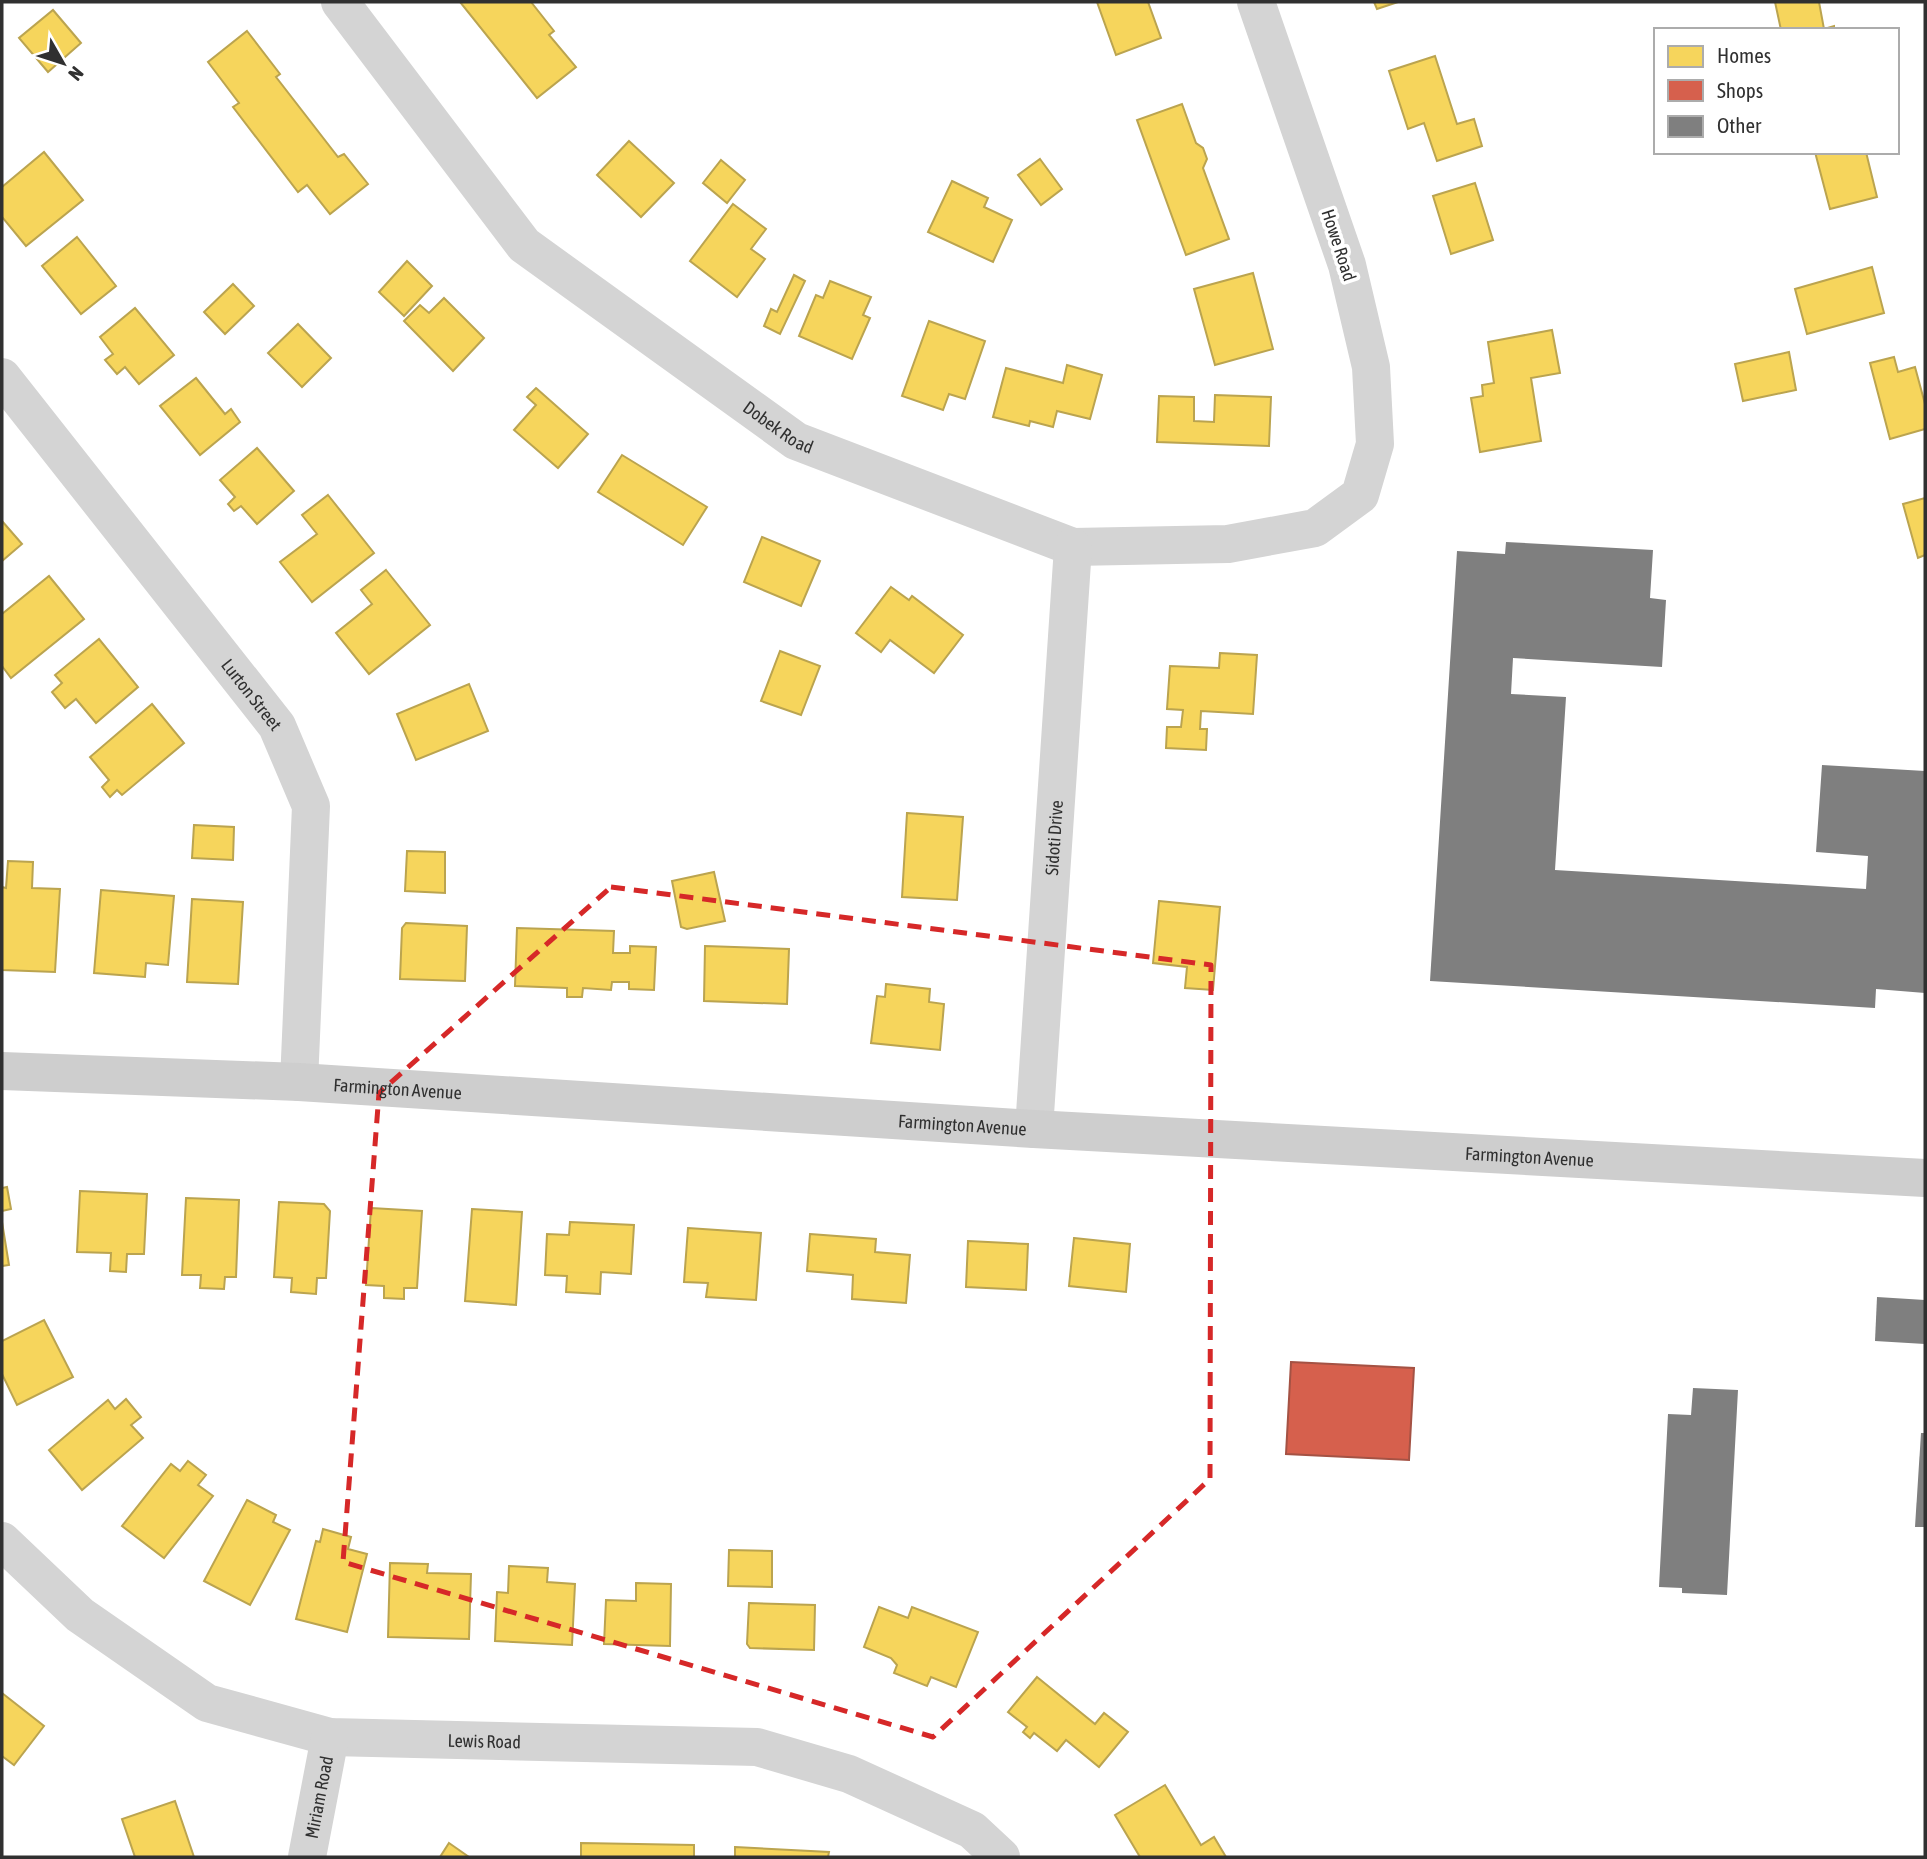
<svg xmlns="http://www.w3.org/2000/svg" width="1927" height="1859" viewBox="0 0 1927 1859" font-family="'Asap Condensed',sans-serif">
<rect width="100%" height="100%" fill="#fff"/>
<!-- homes -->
<g fill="#f6d55c" stroke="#bba44f" stroke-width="2">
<path d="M460,2H531L554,31L549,35L576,67L537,98Z"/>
<path d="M1097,2H1148L1161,38L1116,55Z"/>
<path d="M1374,2H1398L1377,9Z"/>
<path d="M1775,2H1819L1824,29L1834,26V30H1781Z"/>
<path d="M53,10L81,43L48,72L19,38Z"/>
<path d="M247,31L280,74L276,77L338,157L344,154L368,184L330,214L307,185L298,192L233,107L239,103L208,62Z"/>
<path d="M1435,56L1457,124L1474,119L1482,146L1437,161L1424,123L1408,129L1389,71Z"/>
<path d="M1182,104L1196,143L1203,148L1207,159L1203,168L1229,239L1186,255L1137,120Z"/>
<path d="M629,141L674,183L641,217L597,175Z"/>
<path d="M44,152L83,200L26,246L2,217V187Z"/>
<path d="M1815,152H1866L1877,197L1830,209Z"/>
<path d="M1040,159L1062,189L1041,205L1018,175Z"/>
<path d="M721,160L745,180L727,203L703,183Z"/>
<path d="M952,181L988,198L984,207L1012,220L993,262L928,232Z"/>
<path d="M1475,183L1493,240L1451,254L1433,196Z"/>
<path d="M733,204L766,229L751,249L765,259L737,297L690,261Z"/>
<path d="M77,237L116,286L81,314L42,266Z"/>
<path d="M407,261L432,286L404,316L379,292Z"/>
<path d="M1872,267L1884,313L1807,334L1795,289Z"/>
<path d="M1253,273L1273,349L1215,365L1194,289Z"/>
<path d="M794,275L805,281L780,334L764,326L771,309L777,312Z"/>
<path d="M830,281L871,297L863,315L870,318L852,359L799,336L816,295L823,298Z"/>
<path d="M233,284L254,306L225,334L204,312Z"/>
<path d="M444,298L484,338L453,371L404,321L420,305L429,313Z"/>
<path d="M135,308L174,355L139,384L125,367L117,374L105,360L113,354L100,337Z"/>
<path d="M929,321L985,341L965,399L949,394L943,410L902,396Z"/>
<path d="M298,324L331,358L302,387L268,353Z"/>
<path d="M1552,330L1560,373L1531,378L1541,441L1480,452L1471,398L1483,396L1482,385L1494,383L1488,342Z"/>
<path d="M1789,352L1796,390L1743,401L1735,364Z"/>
<path d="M1894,357L1898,372L1915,367L1925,404V429L1890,439L1870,363Z"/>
<path d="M1067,365L1102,375L1090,419L1057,411L1053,427L1030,421L1029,426L993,417L1006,368L1063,383Z"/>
<path d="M196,378L225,414L231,409L240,422L200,455L160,406Z"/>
<path d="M536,388L588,434L558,468L514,430L536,405L527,397Z"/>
<path d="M1215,395L1271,397L1269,446L1157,442L1159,396L1194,397V421L1214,422Z"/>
<path d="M257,448L294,491L257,524L241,506L234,511L228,504L235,497L220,480Z"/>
<path d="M622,455L707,507L683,545L598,492Z"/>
<path d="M328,495L374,553L312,602L280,562L317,534L302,515Z"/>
<path d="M1925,498V555L1918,558L1903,504Z"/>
<path d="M2,521L22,544L2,561Z"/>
<path d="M762,537L820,561L801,606L744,582Z"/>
<path d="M386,570L430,625L369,674L336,633L372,604L361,590Z"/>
<path d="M49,576L84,619L11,678L2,666V614Z"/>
<path d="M891,587L909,600L912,596L963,635L934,673L890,640L881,652L856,633Z"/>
<path d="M99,639L138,687L96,723L76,699L65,708L52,692L62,683L55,675Z"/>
<path d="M780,651L820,666L801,715L761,701Z"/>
<path d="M1220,653L1257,655L1253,714L1201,711L1200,729H1207L1206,750L1166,748L1167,727H1181L1183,710L1167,709L1170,666L1219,668Z"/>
<path d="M469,684L488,731L416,760L397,714Z"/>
<path d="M152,704L184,743L122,795L117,790L110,797L102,787L109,780L90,757Z"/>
<path d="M907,813L963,817L957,900L902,897Z"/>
<path d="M194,825L234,827L233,860L192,858Z"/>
<path d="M407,851L445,852V893L405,891Z"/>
<path d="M8,861L33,862L32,888L60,889L55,972L2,970V887L6,888Z"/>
<path d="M714,872L725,921L687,929L681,927L672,881Z"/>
<path d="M101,890L174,896L168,965L146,963L145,977L94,973Z"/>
<path d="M192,899L243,902L238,984L187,982Z"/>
<path d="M1159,901L1220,907L1213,990L1185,988L1187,967L1153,963Z"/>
<path d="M406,923L467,926L465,981L400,979L402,928Z"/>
<path d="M517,928L614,931L613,953H630V946L656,947L654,990L629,989V982H612L611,990L583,988L582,997H567V988L515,986Z"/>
<path d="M705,946L789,949L787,1004L704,1001Z"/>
<path d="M886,984L930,989L929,1002L944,1004L940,1050L871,1043L877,996L885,997Z"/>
<path d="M7,1187L11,1209L2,1211V1188Z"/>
<path d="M80,1191L147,1194L144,1254H127L126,1272L110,1271L111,1253L77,1252Z"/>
<path d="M186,1198L239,1200L236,1277H225L224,1289L200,1288L201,1275H182Z"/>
<path d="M279,1202L324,1204L330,1211L326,1278H317L316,1294L291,1292L292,1278L274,1277Z"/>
<path d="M371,1208L422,1211L417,1288H404V1299L384,1298V1286L366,1285Z"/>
<path d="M472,1209L522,1212L516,1305L465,1301Z"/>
<path d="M2,1222L9,1265L2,1266Z"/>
<path d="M570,1222L634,1225L631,1274L601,1272L600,1294L566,1292L567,1276L545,1275L547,1234L569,1235Z"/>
<path d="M688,1228L761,1233L756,1300L706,1297L708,1283L684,1282Z"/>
<path d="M810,1234L876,1239L875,1252L910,1255L906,1303L852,1299L853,1275L807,1271Z"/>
<path d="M1074,1238L1130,1244L1126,1292L1069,1286Z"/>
<path d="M968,1241L1028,1244L1026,1290L966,1287Z"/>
<path d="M44,1320L73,1377L17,1405L2,1374V1341Z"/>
<path d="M126,1399L141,1417L131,1425L143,1438L82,1490L49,1450L108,1400L115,1409Z"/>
<path d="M188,1461L206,1475L198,1485L213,1496L164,1558L122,1526L171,1464L180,1471Z"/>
<path d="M247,1500L276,1515L273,1522L290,1530L250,1605L204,1581Z"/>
<path d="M323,1529L351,1537L348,1549L367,1554L347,1632L296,1619L316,1541L320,1542Z"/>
<path d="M729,1550L772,1551V1587L728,1586Z"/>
<path d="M390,1563L428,1564L427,1573L471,1574L469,1639L388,1637Z"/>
<path d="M509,1566L548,1568L547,1582L575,1584L572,1645L495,1641L497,1592L508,1593Z"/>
<path d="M636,1583L671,1584L670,1646L604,1644L606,1600L636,1601Z"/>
<path d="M749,1603L815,1605L814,1650L750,1648L747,1644Z"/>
<path d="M879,1607L908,1618L912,1607L978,1632L956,1687L931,1677L927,1686L894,1673L897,1665L891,1658L864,1647Z"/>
<path d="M1037,1677L1095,1724L1104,1713L1128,1732L1099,1767L1066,1740L1057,1751L1034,1733L1030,1738L1023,1732L1027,1727L1008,1712Z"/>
<path d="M2,1693L44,1726L14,1765L2,1756Z"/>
<path d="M1165,1785L1201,1845L1214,1837L1226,1857H1140L1115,1815Z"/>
<path d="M175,1801L194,1857H135L122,1819Z"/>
<path d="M449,1843L469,1857H440Z"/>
<path d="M581,1843L694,1845V1857H581Z"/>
<path d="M735,1847L829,1852L828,1857H735Z"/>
</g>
<!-- shops -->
<path fill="#d6604d" stroke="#a45244" stroke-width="2" d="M1291,1362L1414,1368L1409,1460L1286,1454Z"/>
<!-- building -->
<g fill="#7f7f7f">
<path d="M1506,542L1653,550L1650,598L1666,600L1662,667L1513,658L1511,694L1566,697L1555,870L1866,889L1868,856L1816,852L1822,765L1925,771V993L1876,989L1875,1008L1430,981L1457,551L1505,554Z"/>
<path d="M1877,1297L1925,1300V1344L1875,1341Z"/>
<path d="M1693,1388L1738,1390L1727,1595L1682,1593V1588L1659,1587L1668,1414L1691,1415Z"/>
<path d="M1921,1433H1925V1527H1915Z"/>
</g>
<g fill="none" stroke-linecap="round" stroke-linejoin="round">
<!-- minor -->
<g stroke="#d4d4d4" stroke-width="38">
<path id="s1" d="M340,2L524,245L796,441L1073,547L1228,544L1315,528L1360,495L1375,444L1371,367L1347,265L1256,2"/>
<path id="s2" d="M2,377L277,726L311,806L299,1082"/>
<path id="s3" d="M1034,1129L1073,547"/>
<path id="s4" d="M2,1541L80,1615L207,1703L330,1737L757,1747L849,1774L972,1830L1001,1857"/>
<path id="s5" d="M307,1857L330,1737"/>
</g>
<!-- secondary -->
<path stroke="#cecece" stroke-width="38" id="s6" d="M2,1071L299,1082L1034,1129L1925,1178"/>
</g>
<!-- marked area -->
<path fill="none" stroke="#d62828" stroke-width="5" stroke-dasharray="14 9" stroke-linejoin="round" d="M611,887L1211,965L1210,1479L933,1737L343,1562L379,1093Z"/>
<g text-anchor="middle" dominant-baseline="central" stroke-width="7" stroke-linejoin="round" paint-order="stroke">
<!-- street labels -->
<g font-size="18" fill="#303030" stroke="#fff">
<text transform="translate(1339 245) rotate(72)">Howe Road</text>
<text stroke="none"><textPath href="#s1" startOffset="618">Dobek Road</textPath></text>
<text stroke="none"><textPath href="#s2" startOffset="404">Lurton Street</textPath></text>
<text stroke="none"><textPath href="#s3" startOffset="292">Sidoti Drive</textPath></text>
<text stroke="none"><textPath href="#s6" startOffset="396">Farmington Avenue</textPath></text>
<text stroke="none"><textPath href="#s6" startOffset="962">Farmington Avenue</textPath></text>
<text stroke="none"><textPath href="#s6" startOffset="1530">Farmington Avenue</textPath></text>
<text stroke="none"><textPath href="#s4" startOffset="544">Lewis Road</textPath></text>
<text stroke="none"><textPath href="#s5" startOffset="61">Miriam Road</textPath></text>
</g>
</g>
<!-- border -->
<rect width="1927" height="1859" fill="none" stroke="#303030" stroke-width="7"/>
<!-- legend -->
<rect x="1654" y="28" width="245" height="126" fill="#ffffff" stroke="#acacac" stroke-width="2"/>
<rect x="1668" y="46" width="35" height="21" fill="#f6d55c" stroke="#acacac" stroke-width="2"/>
<text x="1717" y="63" font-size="21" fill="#303030">Homes</text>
<rect x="1668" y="80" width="35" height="21" fill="#d6604d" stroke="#acacac" stroke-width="2"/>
<text x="1717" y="98" font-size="21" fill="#303030">Shops</text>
<rect x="1668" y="116" width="35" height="21" fill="#7f7f7f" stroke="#acacac" stroke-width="2"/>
<text x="1717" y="133" font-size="21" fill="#303030">Other</text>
<!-- north arrow -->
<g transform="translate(63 63) rotate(129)" stroke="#ffffff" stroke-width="5" paint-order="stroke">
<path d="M0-5L12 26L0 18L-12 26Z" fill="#303030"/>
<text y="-10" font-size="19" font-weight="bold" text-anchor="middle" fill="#303030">N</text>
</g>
</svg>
